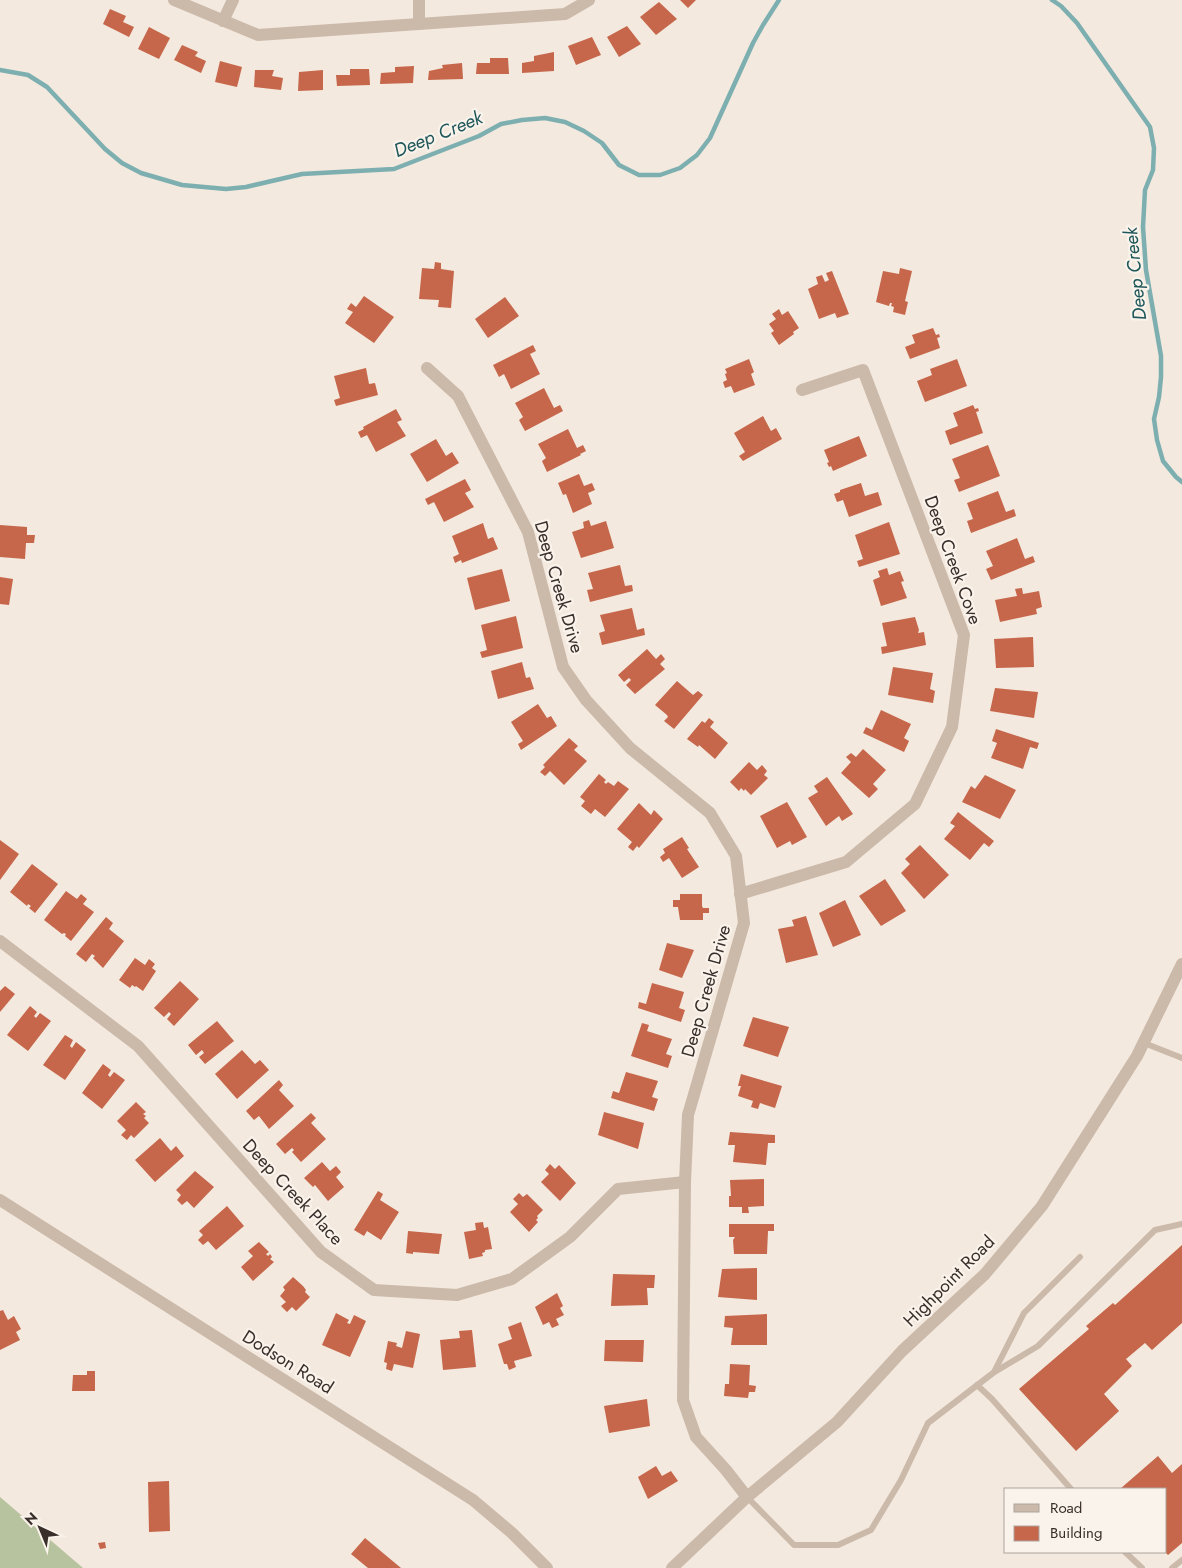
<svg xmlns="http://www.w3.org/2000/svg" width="1182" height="1568" viewBox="0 0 1182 1568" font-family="Jost,sans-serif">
<rect width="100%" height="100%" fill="#f3e9de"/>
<!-- green -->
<path fill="#b7c29e" d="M0,1497L83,1568H0Z"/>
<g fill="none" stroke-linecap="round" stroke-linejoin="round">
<!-- stream -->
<g stroke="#7dafb0" stroke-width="4.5">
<path d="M1052,0L1061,6L1077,23L1150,127L1154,148L1153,170L1145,190L1143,227L1146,270L1161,356V377L1159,397L1154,419L1157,440L1163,461L1176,477L1182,482"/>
<path d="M0,70L28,75L47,87L105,149L122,163L141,173L182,185L226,189L246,187L302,174L394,169L479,136L501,124L522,120L545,118L565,122L584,131L602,143L619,165L639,175H660L680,168L697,155L710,138L753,43L763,25L779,0"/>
</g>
</g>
<!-- building -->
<g fill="#c6664a">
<path d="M680,0H696L688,8Z"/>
<path d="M659,2L677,19L656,35L640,17Z"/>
<path d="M110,9L126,16L123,22L134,27L129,37L103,24Z"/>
<path d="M627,26L641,44L619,57L607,37Z"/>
<path d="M149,27L170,38L159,59L138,49Z"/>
<path d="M592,37L601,55L576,65L568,46Z"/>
<path d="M182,45L198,52L195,56L206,61L201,73L174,60Z"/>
<path d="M554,52V71L522,73V63L534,61V56Z"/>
<path d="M490,58H508L509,74H476L477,63H490Z"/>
<path d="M220,61L242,67L237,87L215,82Z"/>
<path d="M462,63L463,79L428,80L429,71L443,68L442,65Z"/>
<path d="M414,66L413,83L380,84L381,73L395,72V67Z"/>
<path d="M350,69H369L370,85L337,86L336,75H350Z"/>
<path d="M255,70H274L272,76L283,78L281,90L254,87Z"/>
<path d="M323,70V90L298,91L299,72Z"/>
<path d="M435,262L441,263V269L454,271L451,308L438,307L439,300L419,299L422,268L434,269Z"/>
<path d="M900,268L912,271L905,301L908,302L905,315L893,312L894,307L891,306L892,303H890L889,306L876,302L883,271L899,274Z"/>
<path d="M832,271L849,314L837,318L835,313L819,319L808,289L818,284L816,277L822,275L825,282L829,280L826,273Z"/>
<path d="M364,296L394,317L374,343L345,323L353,312L347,309L351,303L356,307Z"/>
<path d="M505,297L519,316L488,338L475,319Z"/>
<path d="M779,309L782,315L788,311L799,328L793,332L794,334L779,345L771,333L774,331L769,324L776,319L772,314Z"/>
<path d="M933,328L936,335L939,334L940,337L937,338L940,348L910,359L905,347L915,343L912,335Z"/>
<path d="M533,345L536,351L530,354L540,374L511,389L504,374L499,377L493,365Z"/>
<path d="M749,359L754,372L751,374L755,385L734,393L731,386L725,388L723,382L727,380L725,374L727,373L725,369Z"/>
<path d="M957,359L967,386L925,402L917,381L932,375L930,369Z"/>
<path d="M366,368L369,384L375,383L378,395L336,406L334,400L340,398L334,376Z"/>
<path d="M544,388L554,408L560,405L563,411L525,431L519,420L523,417L515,403Z"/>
<path d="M973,405L975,409L978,408L979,411L976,412L983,433L950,445L945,431L958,426L953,413Z"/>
<path d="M396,409L402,420L397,422L406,436L376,452L367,435L361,438L358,432L364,429L363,427Z"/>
<path d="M763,416L771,431L776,428L782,439L743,461L739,456L745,452L734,433Z"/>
<path d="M568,429L577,448L583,445L586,451L580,454L581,455L547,472L542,461L546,458L538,444Z"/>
<path d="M859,436L867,456L833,471L831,466L829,467L827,463L829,462L824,450Z"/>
<path d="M436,439L446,456L452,452L459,463L427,482L410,454Z"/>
<path d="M988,445L1000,476L959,492L954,480L960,478L952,459Z"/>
<path d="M579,474L584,486L592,483L595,490L588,493L592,504L573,513L566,494L563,495L558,483Z"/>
<path d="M465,479L471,490L465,493L474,507L444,522L434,502L428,505L425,499Z"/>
<path d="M861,483L865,496L878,492L882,505L849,517L843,500L837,502L834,494L840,492V490Z"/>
<path d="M998,491L1006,512L1014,509L1016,516L971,533L967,521L973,519L967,503Z"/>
<path d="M589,520L591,526L606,521L614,548L581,558L572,532L584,528L583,522Z"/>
<path d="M889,522L900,554L859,567L857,561L863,559L855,535Z"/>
<path d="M483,523L488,539L493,537L498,549L462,563L461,560L455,563L453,557L459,554L452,536Z"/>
<path d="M0,525L27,527V535H35L34,543H26L25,559L0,557Z"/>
<path d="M1017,538L1025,559L1033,556L1035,562L991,580L986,569L993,566L986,551Z"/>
<path d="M620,565L625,586L632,585L633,591L590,602L587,590L593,589L588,573Z"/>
<path d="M887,568L889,575L900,571L904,581L901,582L907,598L881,606L873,580L880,577L878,571Z"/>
<path d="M502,569L510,601L475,610L467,578Z"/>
<path d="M0,577L13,579L9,605L0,604Z"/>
<path d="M1022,588L1023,594L1039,591L1042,607L1036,609L1037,614L1000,622L995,600L1017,596L1015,589Z"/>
<path d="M632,608L637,630L644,628L645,635L602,645L599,633L605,631L600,615Z"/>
<path d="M516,616L523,648L482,658L480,652L487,650L481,625Z"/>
<path d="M915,617L919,630L918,633L924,632L926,645L882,654L881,647L887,646L882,623Z"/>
<path d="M1033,637L1034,667L996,668L994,639Z"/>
<path d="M647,649L656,659L661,654L665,659L660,664L665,669L635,694L626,685L631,680L629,678L624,682L618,675Z"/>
<path d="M522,662L526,678L530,677L534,689L498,699L491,671Z"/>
<path d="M893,667L933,673L930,689L935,691L933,703L888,695Z"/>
<path d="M677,681L693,695L698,691L703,695L674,729L664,721L668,717L667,715L655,705Z"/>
<path d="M995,688L1038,692L1034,718L990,711Z"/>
<path d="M538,704L547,718L551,716L557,726L521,750L518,744L523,741L511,722Z"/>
<path d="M881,710L911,724L904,738L909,741L904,752L863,733L866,727L872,730Z"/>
<path d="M709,718L714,722L710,727L728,743L715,759L699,745L698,747L687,739L702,721L705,723Z"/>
<path d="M996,729L1039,743L1037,749L1030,747L1023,769L991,758L997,743L992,741Z"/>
<path d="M569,738L578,746L574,750L587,761L564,785L550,771L545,776L540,772L545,767L543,765Z"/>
<path d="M863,749L886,770L873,784L878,789L869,798L841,773L851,762L846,757L851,753L856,757Z"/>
<path d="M749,762L757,770L762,765L767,771L764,775L768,778L751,795L745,789L744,791L741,788L739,791L730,782Z"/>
<path d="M599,774L606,780L604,782L606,784L608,782L614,786L618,781L629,789L605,817L595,809L591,814L581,806L585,801L580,797Z"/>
<path d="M985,775L1016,790L1000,819L962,802L971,786L975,789Z"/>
<path d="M827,777L853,814L842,821L839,816L826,826L808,798L818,792L814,786Z"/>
<path d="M787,802L807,837L792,845L790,841L777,848L760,816Z"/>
<path d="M639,803L651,815L654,810L663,819L639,848L637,846L633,851L628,847L632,842L617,829Z"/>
<path d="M958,812L994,841L989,847L984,843L970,860L944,839L955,826L950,823Z"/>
<path d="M682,837L689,848L687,849L699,867L682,878L669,858L663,862L660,857L665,853L663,849Z"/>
<path d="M0,840L19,854L0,880Z"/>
<path d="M920,845L949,875L924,899L901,873L910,864L905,859Z"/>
<path d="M32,864L58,884L35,913L29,908L31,906L28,904L27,906L10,892Z"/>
<path d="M885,879L906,911L881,926L859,896Z"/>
<path d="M66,891L77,899L81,894L87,899L83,904L94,912L71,941L65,936L66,934L64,933L62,934L44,920Z"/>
<path d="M680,894H702V906L703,908H709V913H703V920H680L678,907H673V900H680Z"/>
<path d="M845,900L861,935L833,947L819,913Z"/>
<path d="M806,916L818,955L786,963L778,929L794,926L792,920Z"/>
<path d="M106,917L113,923L109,929L124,941L103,968L93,958L95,956L92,954L86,962L76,954Z"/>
<path d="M667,943L694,950L682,978L659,970Z"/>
<path d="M135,958L145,965L149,959L155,964L152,968L156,971L143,991L136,986L135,987L132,985L130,988L119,980Z"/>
<path d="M180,981L199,999L174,1026L167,1019L171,1014L169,1012L164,1017L154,1008Z"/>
<path d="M652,983L684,992L679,1008L685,1010L681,1022L638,1008L639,1002L646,1004Z"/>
<path d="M5,986L15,994L0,1012V991Z"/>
<path d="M30,1006L37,1012L34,1016L36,1018L40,1013L51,1021L28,1051L7,1035Z"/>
<path d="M753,1017L789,1027L778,1057L743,1046Z"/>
<path d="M217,1021L234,1041L205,1064L199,1057L204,1053L202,1050L196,1055L188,1045Z"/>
<path d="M642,1023L649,1025L647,1031L672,1039L666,1054L672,1056L668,1068L631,1056Z"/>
<path d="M65,1035L73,1040L70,1046L72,1048L76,1042L86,1050L65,1080L43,1065Z"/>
<path d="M242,1050L255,1064L260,1060L269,1070L237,1099L215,1074Z"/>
<path d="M103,1064L111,1070L108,1075L110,1077L114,1072L125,1080L102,1109L82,1093Z"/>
<path d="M626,1072L658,1081L652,1097L658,1099L654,1111L611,1098L613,1091L619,1093Z"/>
<path d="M741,1074L782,1086L775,1108L760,1103L758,1109L751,1107L753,1101L738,1096L741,1086H738Z"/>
<path d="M279,1080L283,1085L279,1090L294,1106L269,1129L259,1116L254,1120L246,1111Z"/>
<path d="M136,1102L146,1112L143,1114L146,1116L144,1118L149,1123L134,1138L131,1135L127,1140L121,1135L126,1130L117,1121Z"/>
<path d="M604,1112L644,1123L638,1149L598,1135Z"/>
<path d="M311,1113L316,1118L311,1123L326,1139L301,1162L292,1152L294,1150L292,1148L285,1154L276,1144Z"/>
<path d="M730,1132L775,1135V1143H768L766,1165L733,1162L735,1145H728Z"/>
<path d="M160,1138L171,1151L176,1146L184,1156L155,1182L135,1160Z"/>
<path d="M322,1162L330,1171L336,1166L341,1172L336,1177L344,1187L328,1201L315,1185L313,1187L304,1178Z"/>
<path d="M550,1164L555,1169L559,1165L576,1183L560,1201L541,1182L549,1174L545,1170Z"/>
<path d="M195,1171L214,1187L194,1208L187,1201L182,1205L177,1200L181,1195L176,1190Z"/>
<path d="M764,1179V1206L748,1207L749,1213H742V1207H729V1196H731L730,1180Z"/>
<path d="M378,1191L383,1194L380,1200L399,1212L381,1240L367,1231L364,1236L354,1230Z"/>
<path d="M519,1193L523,1197L527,1194L543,1210L537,1216L538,1218L536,1220L538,1222L529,1232L510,1212L518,1204L513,1199Z"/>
<path d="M227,1206L244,1226L216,1250L208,1241L203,1245L198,1240L203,1235L199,1231Z"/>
<path d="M483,1222L484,1228L488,1227L492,1249L485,1250V1252L482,1253L483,1256L469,1259L464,1232L476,1230L475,1223Z"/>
<path d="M729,1224H774V1231H768L767,1254H734L733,1240L735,1237H729Z"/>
<path d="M408,1231L442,1234L439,1254L413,1252V1254L406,1253Z"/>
<path d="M259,1242L269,1252L266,1254L268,1256L270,1254L272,1257L270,1259L274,1262L253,1281L241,1267L253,1256L248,1251Z"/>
<path d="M1182,1245V1323L1152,1350L1145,1343L1126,1359L1132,1366L1104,1394L1119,1411L1076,1451L1019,1389L1089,1329L1086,1326L1113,1303L1115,1305Z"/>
<path d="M757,1268V1300L718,1297L722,1269Z"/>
<path d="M613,1274L655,1275L654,1288H647L648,1305L611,1306Z"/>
<path d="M293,1277L303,1286L306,1290L305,1292L310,1297L296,1311L292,1307L287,1312L281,1306L286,1302L280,1296L285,1290L283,1287Z"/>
<path d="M557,1293L563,1306L560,1308L564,1315L556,1319L559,1325L552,1328L549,1322L543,1325L535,1307Z"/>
<path d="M3,1310L8,1320L14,1316L21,1329L16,1332L20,1340L0,1350V1311Z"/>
<path d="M336,1313L349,1320L347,1323L350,1324L354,1315L366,1321L350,1357L322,1345Z"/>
<path d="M767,1314V1345H731L733,1328L724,1327L725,1316Z"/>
<path d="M521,1322L532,1356L514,1361L516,1367L509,1370L507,1364H504L498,1344L512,1339L508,1327Z"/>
<path d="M472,1330L476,1367L443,1370L440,1340L460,1338L459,1331Z"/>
<path d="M406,1331L420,1334L413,1368L394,1364L392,1371L386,1369L387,1363L384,1362L388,1341L397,1343L396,1346L402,1348Z"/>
<path d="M605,1340H644L643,1362L604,1361Z"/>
<path d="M730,1364L750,1365L749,1385L756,1386L755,1392H749L748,1398L724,1396L725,1384H729Z"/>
<path d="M87,1371H95V1391H72L73,1375H87Z"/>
<path d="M647,1399L650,1426L609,1433L604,1406Z"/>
<path d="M1158,1456L1172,1473L1182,1464V1543L1168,1555L1166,1553V1489H1120Z"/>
<path d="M656,1466L662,1476L671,1471L678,1481L648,1499L638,1477Z"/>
<path d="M169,1481L170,1531L149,1532L148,1482Z"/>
<path d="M365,1538L401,1568H368L351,1554Z"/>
<path d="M105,1542L106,1548L100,1549L98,1543Z"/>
</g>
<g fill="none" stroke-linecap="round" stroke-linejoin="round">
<!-- service -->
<g stroke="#cbb9aa" stroke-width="6">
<path d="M1144,1043L1182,1058"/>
<path d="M994,1372L1024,1313L1080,1257"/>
<path d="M977,1385L992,1399L1071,1489"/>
<path d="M747,1497L794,1545H838L871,1530L901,1480L928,1423L993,1373L1038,1346L1155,1230L1182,1224"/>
<path d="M1125,1552L1142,1568"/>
<path d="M1172,1568L1182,1560"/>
</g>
<!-- minor -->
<g stroke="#cbb9aa" stroke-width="12">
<path d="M174,0L258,35L565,14L589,0"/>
<path d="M223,21L233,0"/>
<path d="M419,24V0"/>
<path d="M427,368L458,396L528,532L563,667L586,700L630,748L710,813L736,856L744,923L688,1115L685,1182L683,1400L696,1437L726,1470L747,1497"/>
<path d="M740,894L846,862L915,804L952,727L964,635L863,370L802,390"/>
<path d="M0,941L138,1046L321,1252L374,1290L457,1295L512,1279L570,1237L618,1189L685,1182"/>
<path d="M0,1200L473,1500L512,1533L547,1568"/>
</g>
<!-- tertiary -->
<path stroke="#cbb9aa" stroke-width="12" d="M672,1568L747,1497L837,1422L902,1351L985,1274L1042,1206L1137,1056L1182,964"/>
</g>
<g text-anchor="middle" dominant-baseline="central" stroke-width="4.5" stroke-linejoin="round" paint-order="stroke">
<!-- street labels -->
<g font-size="18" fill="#392e2a" stroke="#faf3eb">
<text transform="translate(953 560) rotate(70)">Deep Creek Cove</text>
<text transform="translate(559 587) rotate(74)">Deep Creek Drive</text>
<text transform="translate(706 991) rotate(-74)">Deep Creek Drive</text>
<text transform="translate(293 1192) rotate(47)">Deep Creek Place</text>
<text transform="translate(949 1281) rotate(-45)">Highpoint Road</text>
<text transform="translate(288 1362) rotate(32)">Dodson Road</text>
</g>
<!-- water labels -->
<g font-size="19" font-style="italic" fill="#1f575a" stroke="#faf3eb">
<text transform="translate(438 134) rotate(-22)">Deep Creek</text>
<text transform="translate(1135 274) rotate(-96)">Deep Creek</text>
</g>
</g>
<!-- legend -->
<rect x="1004" y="1488" width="162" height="65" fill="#faf3eb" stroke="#ada49e"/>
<rect x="1014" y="1504" width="25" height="8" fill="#cbb9aa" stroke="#ada49e"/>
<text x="1050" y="1513" font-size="15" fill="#392e2a">Road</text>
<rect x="1014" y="1526" width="25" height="15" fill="#c6664a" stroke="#ada49e"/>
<text x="1050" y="1538" font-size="15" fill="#392e2a">Building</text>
<!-- north arrow -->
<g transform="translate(40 1528) rotate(316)" stroke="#faf3eb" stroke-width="4" paint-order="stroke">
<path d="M0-4L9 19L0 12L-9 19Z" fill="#392e2a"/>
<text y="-8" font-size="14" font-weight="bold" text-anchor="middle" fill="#392e2a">N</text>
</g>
</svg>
